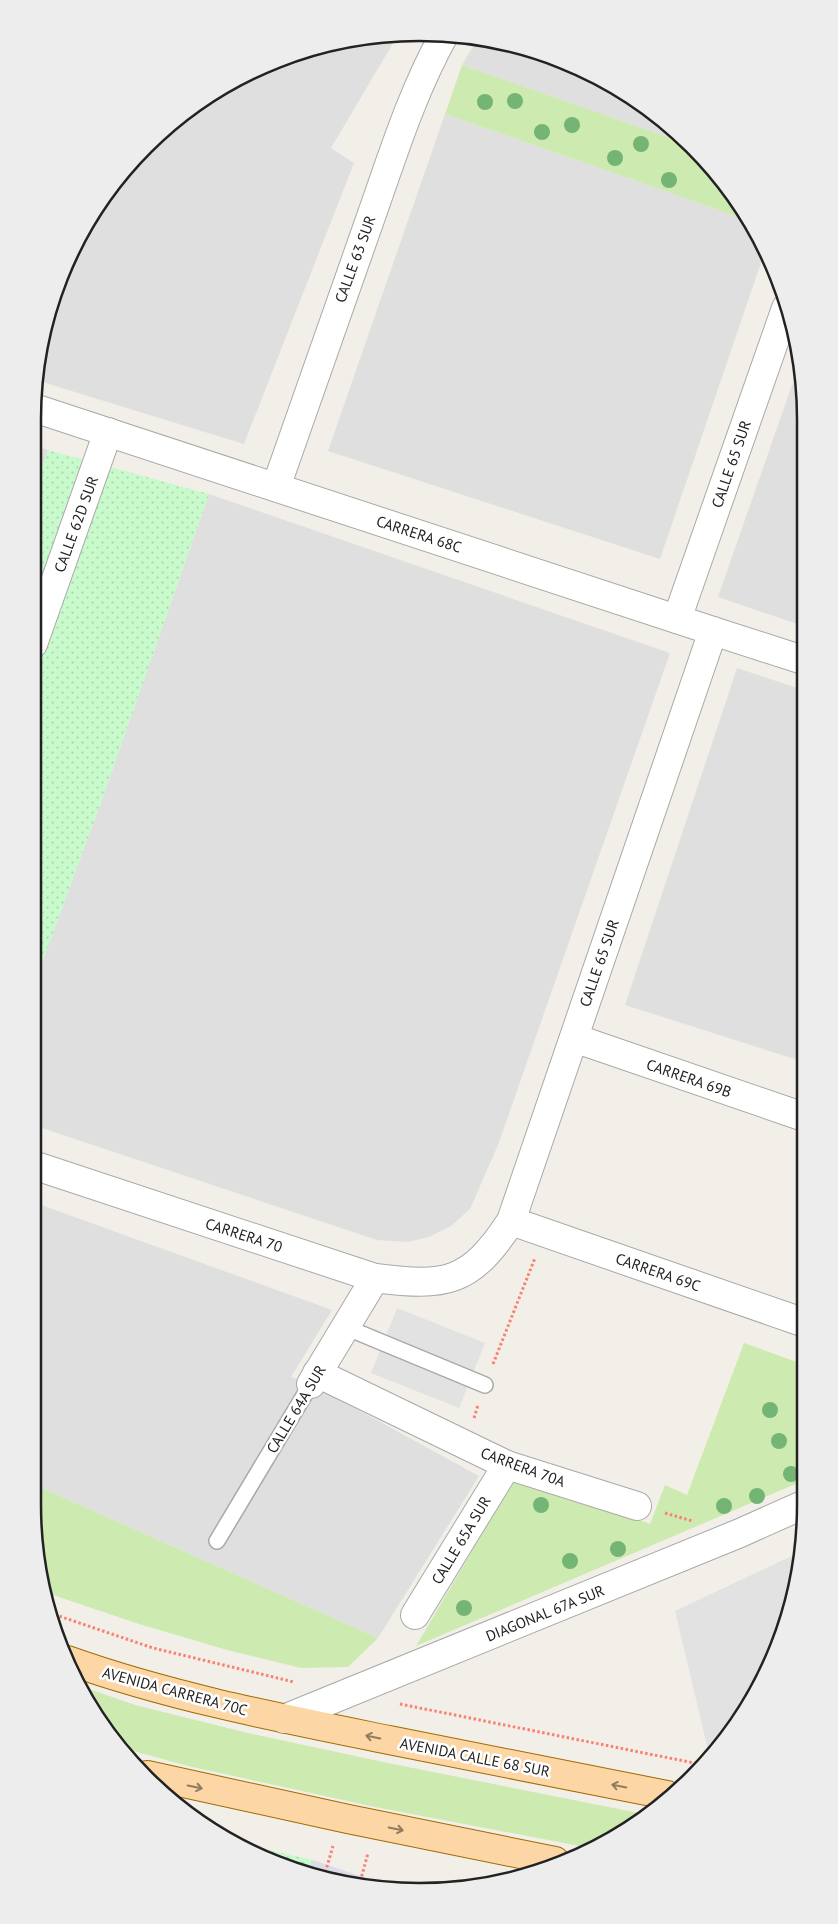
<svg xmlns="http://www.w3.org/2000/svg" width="838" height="1924" viewBox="0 0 838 1924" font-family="'PT Sans',sans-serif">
<defs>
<pattern id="park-dots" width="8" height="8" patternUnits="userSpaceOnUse" patternTransform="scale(1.25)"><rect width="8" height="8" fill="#c8facc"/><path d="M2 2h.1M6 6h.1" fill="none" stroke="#acd6af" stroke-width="1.8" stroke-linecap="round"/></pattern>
</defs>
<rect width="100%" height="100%" fill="#f2efe9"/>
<!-- residential -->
<g fill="#e0dfdf">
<path d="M394,33H399L331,148L354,163L244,444L39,381L53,294L84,226L129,164L184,112L248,72L319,46Z"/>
<path d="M478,38L544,53L654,112L685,143L462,65Z"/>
<path d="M445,114L747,220L765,251L660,559L328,451Z"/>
<path d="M800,362L802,368L803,626L718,597Z"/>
<path d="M33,445L48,450L33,497Z"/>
<path d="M209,494L670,653L498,1145L470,1209L451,1226L429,1237L408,1242L377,1240L33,1125V987L104,794Z"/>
<path d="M737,668L803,690L804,1062L625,1005Z"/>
<path d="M33,1202L332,1310L291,1377L311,1384L479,1476L378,1638L33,1484Z"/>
</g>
<!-- grass -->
<g fill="#cdebb0">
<path d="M462,65L685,143L725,183L747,220L445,114Z"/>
<path d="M744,1343L805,1365V1480L416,1646L518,1473L650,1524L665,1485L687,1495Z"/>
<path d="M33,1484L378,1638L348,1667L301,1668L227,1650L139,1624L47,1593L33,1505Z"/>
<path d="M78,1685L135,1705L248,1733L388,1763L644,1814L612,1840L590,1848L375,1807L188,1766L119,1747L84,1698Z"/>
<path d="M375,1881L424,1891L373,1887Z"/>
</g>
<!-- park -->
<g fill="url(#park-dots)">
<path d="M48,450L209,494L104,794L33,987V497Z"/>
<path d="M226,1840L313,1860L309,1871Z"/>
</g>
<!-- parking -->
<g fill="#e2e2e2">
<path d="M397,1308L485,1343L459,1408L371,1373Z"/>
<path d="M798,1553L785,1630L754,1698L713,1755L709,1754L675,1611Z"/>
</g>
<!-- plaza -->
<path fill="#dddde8" d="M313,1860L375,1881L373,1887L344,1884L309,1871Z"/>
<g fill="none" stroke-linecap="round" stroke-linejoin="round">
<!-- service casing -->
<g stroke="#a9a9a9" stroke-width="18">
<g id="service">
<path d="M345,1327L485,1385"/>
<path d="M217,1541L311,1384"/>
</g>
</g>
<!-- minor casing -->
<g stroke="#a9a9a9" stroke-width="30">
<g id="minor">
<path d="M276,487C308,395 340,303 373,211C394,151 413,91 444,35"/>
<path d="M677,619L786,308"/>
<path d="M713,631L803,660"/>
<path d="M33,644L108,432"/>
<path d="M574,1038L804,1117"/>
<path d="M511,1221L805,1323"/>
<path d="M317,1373L507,1465L637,1506"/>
<path d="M311,1384L375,1278"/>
<path d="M415,1615L507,1465"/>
<path d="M284,1719L740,1533L805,1504"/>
</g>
</g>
<!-- tertiary casing -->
<g stroke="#a9a9a9" stroke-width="30">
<path id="tertiary" d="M33,1165L375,1278C446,1287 470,1284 511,1221L713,631L34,408"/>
</g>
<!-- primary casing -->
<g stroke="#a06b00" stroke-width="30">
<g id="primary">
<path d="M67,1660C171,1697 280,1718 389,1740C481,1758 574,1777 667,1795"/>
<path d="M147,1775L348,1819L555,1861"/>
</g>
</g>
<!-- path -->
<g stroke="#fa8072" stroke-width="3" stroke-dasharray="2.5 2.5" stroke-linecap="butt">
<path d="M493,1364L535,1258"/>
<path d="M474,1418L478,1405"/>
<path d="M665,1513L692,1521"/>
<path d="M50,1613L153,1648L294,1682"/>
<path d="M400,1704L704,1765"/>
<path d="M324,1877L333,1846"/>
<path d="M359,1886L368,1853"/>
</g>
<!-- service -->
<use href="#service" stroke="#fff" stroke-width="15"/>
<!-- minor -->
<use href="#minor" stroke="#fff" stroke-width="28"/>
<!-- tertiary -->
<use href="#tertiary" stroke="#fff" stroke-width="28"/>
<!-- primary -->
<use href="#primary" stroke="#fcd6a4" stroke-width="28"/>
</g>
<!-- trees -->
<g fill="#74b475">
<circle cx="515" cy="101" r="8"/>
<circle cx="485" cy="102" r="8"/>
<circle cx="572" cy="125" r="8"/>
<circle cx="542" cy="132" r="8"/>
<circle cx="641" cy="144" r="8"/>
<circle cx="615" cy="158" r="8"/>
<circle cx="669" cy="180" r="8"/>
<circle cx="770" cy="1410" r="8"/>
<circle cx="779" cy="1441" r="8"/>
<circle cx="791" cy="1474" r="8"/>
<circle cx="757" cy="1496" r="8"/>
<circle cx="541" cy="1505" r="8"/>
<circle cx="724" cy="1506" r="8"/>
<circle cx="618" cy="1549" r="8"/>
<circle cx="570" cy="1561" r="8"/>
<circle cx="464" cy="1608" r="8"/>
</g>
<!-- one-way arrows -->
<defs><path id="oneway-shaft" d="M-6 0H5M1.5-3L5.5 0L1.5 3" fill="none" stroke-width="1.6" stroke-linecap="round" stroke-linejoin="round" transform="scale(1.25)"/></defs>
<g stroke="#8f7c63">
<use href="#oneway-shaft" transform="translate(373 1737) rotate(-169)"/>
<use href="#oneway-shaft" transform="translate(619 1786) rotate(-169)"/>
<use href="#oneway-shaft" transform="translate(195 1787) rotate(12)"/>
<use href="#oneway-shaft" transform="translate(396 1829) rotate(12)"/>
</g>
<g text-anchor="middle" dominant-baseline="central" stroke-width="5" stroke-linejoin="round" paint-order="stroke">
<!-- street labels -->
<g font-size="15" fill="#222" stroke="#fff">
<text transform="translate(355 259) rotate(-70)">CALLE 63 SUR</text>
<text transform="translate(731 464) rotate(-71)">CALLE 65 SUR</text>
<text transform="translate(76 524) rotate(-70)">CALLE 62D SUR</text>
<text transform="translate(419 534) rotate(18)">CARRERA 68C</text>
<text transform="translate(599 963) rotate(-71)">CALLE 65 SUR</text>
<text transform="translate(689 1078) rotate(19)">CARRERA 69B</text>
<text transform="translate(244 1235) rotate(18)">CARRERA 70</text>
<text transform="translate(658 1272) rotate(19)">CARRERA 69C</text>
<text transform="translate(296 1409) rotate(-59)">CALLE 64A SUR</text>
<text transform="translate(523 1467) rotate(20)">CARRERA 70A</text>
<text transform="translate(461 1540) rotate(-59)">CALLE 65A SUR</text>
<text transform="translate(545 1613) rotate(-22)">DIAGONAL 67A SUR</text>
<text transform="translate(175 1691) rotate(15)">AVENIDA CARRERA 70C</text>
<text transform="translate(475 1757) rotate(11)">AVENIDA CALLE 68 SUR</text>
</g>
</g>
<!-- crop -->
<path d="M0 0H838V1924H0ZM419 41H419A378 378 0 0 1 797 419V1505A378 378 0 0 1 419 1883H419A378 378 0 0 1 41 1505V419A378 378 0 0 1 419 41Z" fill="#ededed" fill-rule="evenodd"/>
<path fill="none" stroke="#222" stroke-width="2.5" d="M419 41H419A378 378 0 0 1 797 419V1505A378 378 0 0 1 419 1883H419A378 378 0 0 1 41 1505V419A378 378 0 0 1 419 41Z"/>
</svg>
